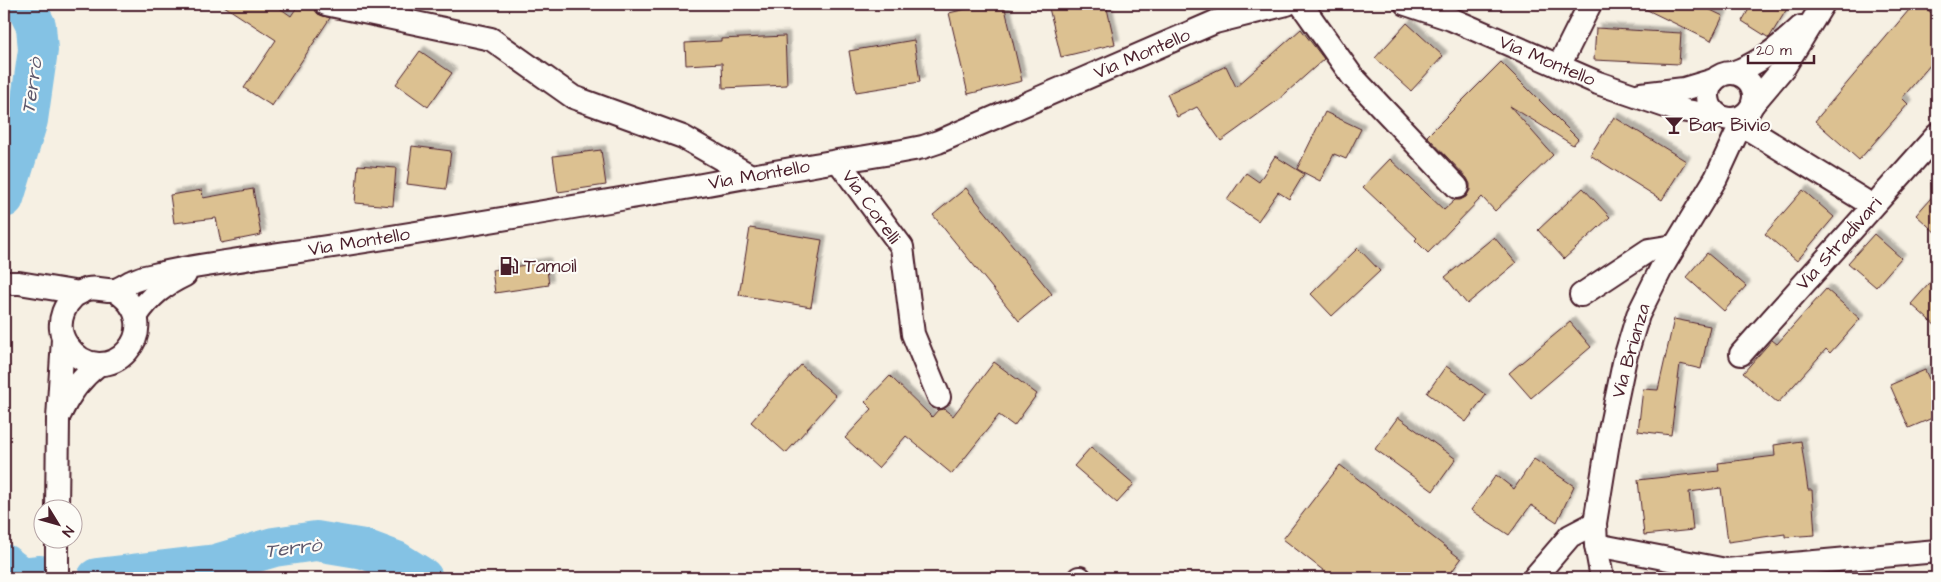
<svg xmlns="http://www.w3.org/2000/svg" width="1941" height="582" viewBox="0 0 1941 582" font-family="'Architects Daughter',sans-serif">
<defs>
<filter id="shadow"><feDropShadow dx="4.5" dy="-4.5" stdDeviation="1" flood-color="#0004"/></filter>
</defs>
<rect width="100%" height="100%" fill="#f6f0e3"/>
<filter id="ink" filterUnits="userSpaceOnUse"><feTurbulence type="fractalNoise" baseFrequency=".02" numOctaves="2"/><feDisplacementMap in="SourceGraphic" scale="10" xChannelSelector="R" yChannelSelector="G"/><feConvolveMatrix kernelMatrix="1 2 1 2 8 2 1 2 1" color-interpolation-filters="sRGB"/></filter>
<g filter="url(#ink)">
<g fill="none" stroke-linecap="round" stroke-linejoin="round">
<!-- river -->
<g stroke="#84c2e4" stroke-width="40">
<path d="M4,198L28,120L38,50L36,26L25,4"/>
<path d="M4,564L21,577L40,575"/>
<path d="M97,578L216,564L274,547L316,541L364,549L396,561L423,578"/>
</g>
</g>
<!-- building -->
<g fill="#dcc191" stroke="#4a1f2b" filter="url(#shadow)">
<path d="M221,4H274L291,16L299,4H313L314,8L318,14L330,18L272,106L244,88L276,40Z"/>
<path d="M987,4H1004L1022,81L968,94L949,13Z"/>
<path d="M1048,4H1106L1115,44L1061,57Z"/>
<path d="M1635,4H1698L1723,16L1711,41Z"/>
<path d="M1752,4H1790L1769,38L1742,21Z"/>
<path d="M1914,4H1921L1937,18V57L1902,98L1908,104L1859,160L1815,121Z"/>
<path d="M1407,23L1443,56L1411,91L1375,58Z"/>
<path d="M1596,28L1681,33L1679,64L1594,60Z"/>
<path d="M1301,29L1324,59L1278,100L1221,141L1197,107L1177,117L1167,94L1226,66L1236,87Z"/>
<path d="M785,36L787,85L723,88L722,63L686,65L685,43L721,41V39Z"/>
<path d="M914,40L920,82L856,92L849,51Z"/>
<path d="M420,51L452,73L428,107L396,84Z"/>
<path d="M1501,62L1578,139L1573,145L1510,106L1553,155L1495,211L1482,197L1428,253L1415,240L1417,238L1363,187L1390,159L1444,210L1455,200H1460L1466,197L1470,190V184L1467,178L1427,136Z"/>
<path d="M1325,112L1361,129L1346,159L1334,154L1320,181L1297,169Z"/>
<path d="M1614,117L1686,161L1662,200L1590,155Z"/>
<path d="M412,146L451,151L446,189L407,184Z"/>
<path d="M601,150L606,185L558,192L553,156Z"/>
<path d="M1275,156L1304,174L1289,199L1278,192L1258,221L1227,200L1246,173L1259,182Z"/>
<path d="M358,165L396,168L393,206L355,203Z"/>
<path d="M966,188L1052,294L1019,321L933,215Z"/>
<path d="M1583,188L1610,217L1564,259L1538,230Z"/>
<path d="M253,189L261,235L221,243L216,218L174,223L170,195L202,190L203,198Z"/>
<path d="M1803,190L1834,217L1797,261L1765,234Z"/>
<path d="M1937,191V234L1916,215Z"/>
<path d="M750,228L822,240L811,307L739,295Z"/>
<path d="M1874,234L1901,258L1876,287L1848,263Z"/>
<path d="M1494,237L1516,263L1467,304L1445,277Z"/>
<path d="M1358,248L1380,271L1332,316L1311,294Z"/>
<path d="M1707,253L1746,286L1724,311L1686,277Z"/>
<path d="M546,262L549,285L495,293L492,270Z"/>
<path d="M1937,275V327L1911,304Z"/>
<path d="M1826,289L1860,319L1830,353L1826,349L1778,403L1743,373L1772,340L1777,344Z"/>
<path d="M1674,319L1710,326L1701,369L1680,364L1671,435L1638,431L1643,389L1658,390Z"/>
<path d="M1570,322L1591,347L1531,398L1509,373Z"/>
<path d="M994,362L1037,394L1014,426L999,415L952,474L906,436L878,468L845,438L872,409L865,402L890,376L932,417L938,410L944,409L953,416Z"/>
<path d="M801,365L836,396L786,453L751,422Z"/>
<path d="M1446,366L1486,395L1466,422L1427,393Z"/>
<path d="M1925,370L1937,397V416L1909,428L1890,385Z"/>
<path d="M1398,417L1456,459L1433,491L1375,449Z"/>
<path d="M1801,441L1808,490H1812L1815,535L1785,537V534L1728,542L1721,488L1689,492L1693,530L1644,535L1638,480L1719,471L1718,463L1775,456L1774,445Z"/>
<path d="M1091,447L1134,484L1117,503L1074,466Z"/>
<path d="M1534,459L1574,486L1557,522L1531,505L1509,535L1471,510L1496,475L1514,489Z"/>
<path d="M1340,465L1461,559L1447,578H1333L1283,539Z"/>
</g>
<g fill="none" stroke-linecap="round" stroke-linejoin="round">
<!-- minor casing -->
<g stroke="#4a1f2b" stroke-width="26">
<g id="minor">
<path d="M326,4L491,39L573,97L683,137L751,176"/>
<path d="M1301,4L1352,76L1457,187"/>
<path d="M1406,4L1451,19L1598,83L1674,109L1718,116"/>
<path d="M1559,66L1590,4"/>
<circle cx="1731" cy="96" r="23"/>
<path d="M1732,73C1759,64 1781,46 1801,27"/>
<path d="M1641,94L1684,89L1714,80"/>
<path d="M1753,104L1785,66L1823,4"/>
<path d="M1732,119L1873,206"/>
<path d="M838,161L902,247L913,334L939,397"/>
<path d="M4,283H19L80,293"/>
<path d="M114,290C173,325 106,399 67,345C53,325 64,296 88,289C97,287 106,291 114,290C120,289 128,283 133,281C140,278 147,276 154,275C190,266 228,262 265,256C407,236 549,211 691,187C740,178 789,169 838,161C867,157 895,153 923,147L938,142L1215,22L1287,4"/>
<path d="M1581,295L1649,250L1674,246"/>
<path d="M137,315C150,296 164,285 185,275"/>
<path d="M1741,354L1937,135"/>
<path d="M60,414C69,394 81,378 98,365"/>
<path d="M57,510L58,419L63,339"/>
<path d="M1596,545L1726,570L1937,551"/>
<path d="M57,578V540"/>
<path d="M1079,578H1080"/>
<path d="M1534,578L1570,536L1595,523"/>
<path d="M1602,578L1596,545L1595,523L1610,430L1625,358L1638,315L1661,269L1716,178L1745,115"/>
</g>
</g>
<!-- minor -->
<use href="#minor" stroke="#fdfcf7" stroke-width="22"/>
</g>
</g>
<!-- icons -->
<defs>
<g id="bar-bare" transform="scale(1.5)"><path d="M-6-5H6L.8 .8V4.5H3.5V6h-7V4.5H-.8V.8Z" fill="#4a1f2b" stroke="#fdfcf7" stroke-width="2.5" paint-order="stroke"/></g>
<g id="fuel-bare" transform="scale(1.5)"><path d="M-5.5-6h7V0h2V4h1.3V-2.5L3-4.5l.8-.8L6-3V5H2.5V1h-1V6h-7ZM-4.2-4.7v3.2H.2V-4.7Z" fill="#4a1f2b" stroke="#fdfcf7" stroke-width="2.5" paint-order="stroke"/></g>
</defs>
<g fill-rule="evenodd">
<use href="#bar-bare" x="1674" y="125"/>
<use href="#fuel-bare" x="509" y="266"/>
</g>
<g text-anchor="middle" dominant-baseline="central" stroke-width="4.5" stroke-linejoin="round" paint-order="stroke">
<!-- street labels -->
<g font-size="19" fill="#4a1f2b" stroke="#fdfcf7">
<text transform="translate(1142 54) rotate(-23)">Via Montello</text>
<text transform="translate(1547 61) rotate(23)">Via Montello</text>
<text transform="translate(759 175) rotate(-10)">Via Montello</text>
<text transform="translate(871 207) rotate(54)">Via Corelli</text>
<text transform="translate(359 242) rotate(-9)">Via Montello</text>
<text transform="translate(1839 244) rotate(-48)">Via Stradivari</text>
<text transform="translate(1631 351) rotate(-74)">Via Brianza</text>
</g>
<!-- poi labels -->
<g font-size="19" fill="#4a1f2b" stroke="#fdfcf7" text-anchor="start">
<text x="1689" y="125">Bar Bivio</text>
<text x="524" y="266">Tamoil</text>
</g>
<!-- water labels -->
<g font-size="20" font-style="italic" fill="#5e586c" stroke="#fdfcf7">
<text transform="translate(32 86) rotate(-82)">Terrò</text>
<text transform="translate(293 548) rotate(-7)">Terrò</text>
</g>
</g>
<!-- margin -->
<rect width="1941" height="582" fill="none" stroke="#fdfcf7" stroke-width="20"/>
<rect x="10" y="10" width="1921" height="562" fill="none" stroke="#4a1f2b" stroke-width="2" filter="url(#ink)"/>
<!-- north arrow -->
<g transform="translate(58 524) rotate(127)"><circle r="24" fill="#fdfcf7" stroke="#b5a4a5"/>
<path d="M0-4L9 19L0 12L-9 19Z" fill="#4a1f2b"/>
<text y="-8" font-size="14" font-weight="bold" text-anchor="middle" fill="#4a1f2b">N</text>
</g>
<!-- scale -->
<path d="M1748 55v8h66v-8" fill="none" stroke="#4a1f2b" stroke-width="2.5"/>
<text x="1756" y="55" font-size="15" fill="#4a1f2b" stroke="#fdfcf7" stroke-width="4" paint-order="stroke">20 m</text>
</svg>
